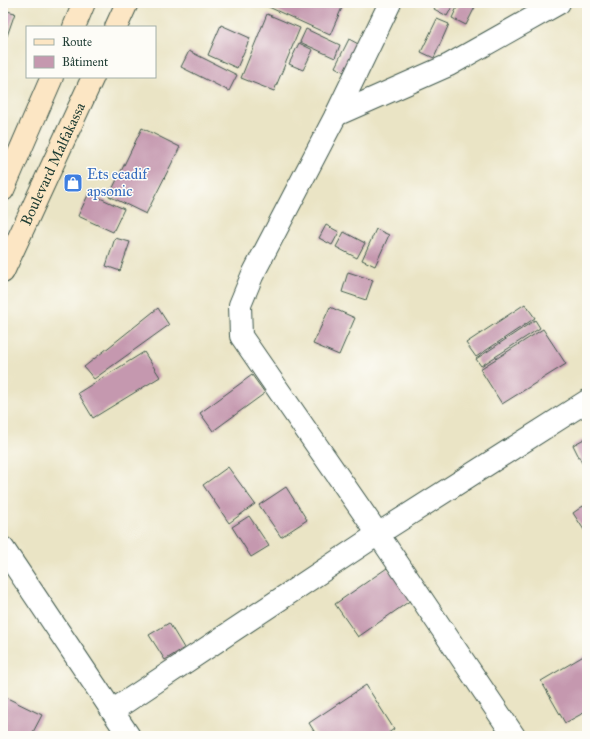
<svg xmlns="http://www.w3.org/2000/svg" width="590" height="739" viewBox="0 0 590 739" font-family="'IM FELL Great Primer',serif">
<rect width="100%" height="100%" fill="#fdfcf7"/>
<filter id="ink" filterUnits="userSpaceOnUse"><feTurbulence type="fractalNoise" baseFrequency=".025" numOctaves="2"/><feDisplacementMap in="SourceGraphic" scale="8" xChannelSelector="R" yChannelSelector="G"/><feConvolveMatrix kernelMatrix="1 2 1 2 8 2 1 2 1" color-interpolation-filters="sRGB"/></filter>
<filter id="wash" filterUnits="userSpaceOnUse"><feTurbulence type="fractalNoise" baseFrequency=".012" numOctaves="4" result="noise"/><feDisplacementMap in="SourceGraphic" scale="16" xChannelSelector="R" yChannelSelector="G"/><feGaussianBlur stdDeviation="0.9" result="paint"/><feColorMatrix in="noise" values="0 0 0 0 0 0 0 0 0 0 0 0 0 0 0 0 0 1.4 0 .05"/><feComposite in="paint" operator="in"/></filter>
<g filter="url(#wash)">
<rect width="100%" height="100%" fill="#eae4c5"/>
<g id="blocks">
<!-- building -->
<g fill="#c598af">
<path d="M260,3H344L330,35Z"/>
<path d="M437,3H454L447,16L434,9Z"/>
<path d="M459,3H477L466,25L452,18Z"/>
<path d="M3,10L15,13L7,36L3,35Z"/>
<path d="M267,14L300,28L274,91L241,78Z"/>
<path d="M437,19L449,24L434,58L421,52Z"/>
<path d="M221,25L250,38L237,68L208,55Z"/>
<path d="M306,29L340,45L335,58L300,42Z"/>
<path d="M349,39L360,45L346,73L335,67Z"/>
<path d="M299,43L313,50L303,70L289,64Z"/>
<path d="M189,51L237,75L229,91L181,67Z"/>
<path d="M142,128L180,147L146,214L109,196Z"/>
<path d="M89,193L124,209L113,232L78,216Z"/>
<path d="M326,225L339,232L332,245L319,238Z"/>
<path d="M376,229L389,235L375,266L362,260Z"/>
<path d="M344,232L365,243L357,258L336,247Z"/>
<path d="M115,238L130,242L120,271L106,266Z"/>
<path d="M348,272L373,280L366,300L342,292Z"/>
<path d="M525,304L535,318L476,357L466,343Z"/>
<path d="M330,307L355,318L339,355L313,344Z"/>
<path d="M158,308L169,325L94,379L84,367Z"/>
<path d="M535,320L540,328L481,366L476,359Z"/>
<path d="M543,329L566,364L502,404L480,369Z"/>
<path d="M144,352L160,377L93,418L78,393Z"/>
<path d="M252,375L265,393L213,431L200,413Z"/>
<path d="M586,438L587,461L582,463L573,445Z"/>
<path d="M228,467L255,504L229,523L203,485Z"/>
<path d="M286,487L307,520L281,537L259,505Z"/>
<path d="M583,506L587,512V533H586L573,513Z"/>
<path d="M249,516L269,546L251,557L232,527Z"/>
<path d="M387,568L391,573L394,570L414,598L358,637L335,604Z"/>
<path d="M169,623L184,648L165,660L149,635Z"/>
<path d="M587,654V711L565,723L541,681Z"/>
<path d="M366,685L394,729L384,736H317L309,723Z"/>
<path d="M3,696L42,715L31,736H3Z"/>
</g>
</g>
</g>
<g filter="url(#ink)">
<use href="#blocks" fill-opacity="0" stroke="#3d564a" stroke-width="1"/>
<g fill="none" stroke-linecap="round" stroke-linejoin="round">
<!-- street casing -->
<g stroke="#3d564a" stroke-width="24">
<g id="street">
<path d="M390,3L336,115L252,276L240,305L241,336L378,534L514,736"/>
<path d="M336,115L449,65L559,3"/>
<path d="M3,548L129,736"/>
<path d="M112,711L378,534L587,401"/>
</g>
</g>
<!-- secondary casing -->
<g stroke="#3d564a" stroke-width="24">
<g id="secondary">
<path d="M74,27L84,3"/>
<path d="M116,27L127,3"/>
<path d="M3,190L52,77"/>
<path id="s1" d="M3,272L93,77"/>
</g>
</g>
<!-- street -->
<use href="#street" stroke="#fff" stroke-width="22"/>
<!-- secondary -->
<use href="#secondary" stroke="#fce6c4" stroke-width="22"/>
</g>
</g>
<!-- icons -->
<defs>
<g id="shop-square" transform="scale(1)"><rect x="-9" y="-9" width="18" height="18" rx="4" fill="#3f7fe0" stroke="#fdfcf7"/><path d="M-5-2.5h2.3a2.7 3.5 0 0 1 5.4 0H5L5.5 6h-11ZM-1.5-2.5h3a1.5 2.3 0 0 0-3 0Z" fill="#fff"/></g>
</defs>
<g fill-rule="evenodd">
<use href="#shop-square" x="73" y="183"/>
</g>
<g text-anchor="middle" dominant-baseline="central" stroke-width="3" stroke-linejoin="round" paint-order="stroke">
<!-- street labels -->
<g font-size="15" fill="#1f3d34" stroke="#fdfcf7">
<text stroke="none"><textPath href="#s1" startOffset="119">Boulevard Malfakassa</textPath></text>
</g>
<!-- shop labels -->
<g font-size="15" fill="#366cbe" stroke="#fdfcf7" text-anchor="start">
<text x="87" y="174">Ets ecadif<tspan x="87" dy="17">apsonic</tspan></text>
</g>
</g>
<!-- margin -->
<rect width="590" height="739" fill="none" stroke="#fdfcf7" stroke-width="16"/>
<!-- legend -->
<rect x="26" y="26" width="130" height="52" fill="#fdfcf7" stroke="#a4b0a9"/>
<rect x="34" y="39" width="20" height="6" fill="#fce6c4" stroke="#a4b0a9"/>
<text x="62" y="46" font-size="12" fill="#1f3d34">Route</text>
<rect x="34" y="56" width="20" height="12" fill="#c598af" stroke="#a4b0a9"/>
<text x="62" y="66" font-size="12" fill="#1f3d34">Bâtiment</text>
</svg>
